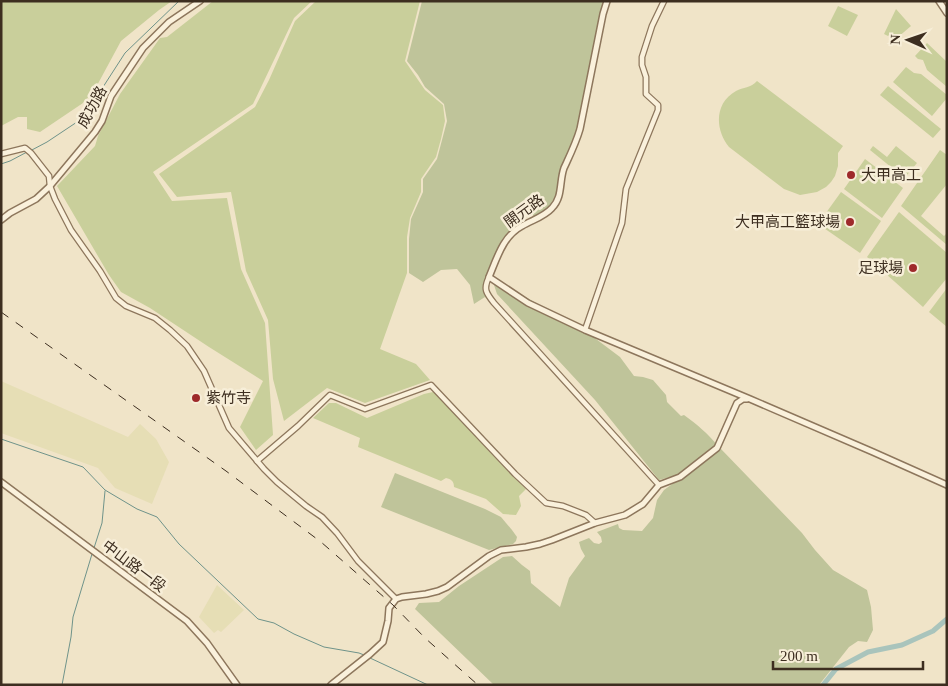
<svg xmlns="http://www.w3.org/2000/svg" width="948" height="686" viewBox="0 0 948 686" font-family="'Times New Roman','Noto Sans TC',serif">
<rect width="100%" height="100%" fill="#f0e4c8"/>
<!-- farmland -->
<g fill="#e6deb5">
<path d="M1,381L128,437L140,424L156,439L169,462L152,504L115,488L98,468L1,433Z"/>
<path d="M217,585L244,610L221,632L218,630L214,633L199,617Z"/>
</g>
<!-- green -->
<g fill="#c9cf9b">
<path d="M1,1H172L159,10L121,41L94,91L83,103L40,132L27,129V117H18L1,126Z"/>
<path d="M213,1H312L294,18L253,104L153,172L172,201L227,198L241,269L265,323L273,435L256,450L240,427L263,381L209,347L150,308L121,292L109,275L57,186L95,146L98,136L120,94L160,38L167,37Z"/>
<path d="M316,1H420L405,61L425,90L443,105L445,121L441,139L436,157L421,179V192L410,218L407,237V273L380,349L416,364L430,380L365,403L327,388L284,421L273,379L268,320L246,271L231,192L177,197L159,174L255,107L269,80L295,21Z"/>
<path d="M838,6L858,15L847,36L828,26Z"/>
<path d="M896,9L911,26L897,38L891,33L888,36L884,34Z"/>
<path d="M927,43L947,62V87L927,70L923,60L918,59L915,56Z"/>
<path d="M906,67L914,73L921,74L947,95V98L932,116L893,82Z"/>
<path d="M757,81L843,146L838,153V166L835,176L831,182L826,187L817,192L800,195L784,189L729,147C715,130 714,103 736,91C743,87 751,88 757,81Z"/>
<path d="M888,86L941,129L933,138L880,95Z"/>
<path d="M873,146L887,157L896,146L917,163L907,175L904,173L902,176L870,150Z"/>
<path d="M940,150L947,155V184L921,216L944,236L947,233V245L901,206Z"/>
<path d="M865,159L903,188L882,218L844,189Z"/>
<path d="M841,192L881,221L860,253L818,224Z"/>
<path d="M899,212L947,253V278L923,307L867,257Z"/>
<path d="M947,288V327L929,312Z"/>
<path d="M433,392L435,393L526,489L519,496L521,506L516,515L503,514L486,499L454,487C454,481 451,479 446,478L441,481L358,447L360,438L313,418L329,403H336L367,418L424,394Z"/>
</g>
<!-- cemetery -->
<g fill="#bfc49a">
<path d="M422,1H610C596,40 594,82 585,122C581,140 570,152 565,168C562,176 563,187 560,194C555,204 542,212 534,217L528,208L524,212L520,210L517,214L523,218L524,224L511,233L488,287C488,299 512,324 521,334L485,297L474,304L470,285L457,269L441,270L423,282L409,273V239L411,219L423,192V179L437,159L447,121L444,104L425,87L418,75L407,61Z"/>
<path d="M497,281L561,317L592,336L620,357L634,376L643,377L653,380L666,395L667,402L681,416L684,415C698,425 707,433 718,446L681,474L659,480L595,400L497,294L494,285Z"/>
<path d="M721,449L802,533L815,550L833,570L867,590L871,607L873,630L867,642L858,641L849,647L819,685H494L415,609L419,603L439,602L459,586L503,557L512,556L522,565L530,571L531,583L560,607L569,578L585,556L581,549L579,542L589,538L594,543L599,544L602,542L601,537L597,532L618,524L619,528L623,530L642,531L653,518L657,500L664,490Z"/>
<path d="M395,473L485,509L501,517L512,530L517,537L516,541L513,544L489,550L381,507Z"/>
</g>
<g fill="none" stroke-linecap="round" stroke-linejoin="round">
<!-- stream -->
<g stroke="#6f938a" stroke-width="1">
<path d="M30,151L47,142L83,118L125,53L179,1"/>
<path d="M1,164L10,161L27,152"/>
<path d="M1,439L83,467L105,490L137,509L157,517L179,544L258,619L274,623L294,634L324,647L359,653L364,655"/>
<path d="M94,548L102,523L105,491"/>
<path d="M370,658L428,685"/>
<path d="M62,685L71,637L73,617L92,554"/>
</g>
<!-- canal -->
<path stroke="#a9c4bc" stroke-width="5" d="M823,685L836,669L868,652L902,645L933,631L947,619"/>
<!-- minor casing -->
<g stroke="#8d765c" stroke-width="7">
<g id="minor">
<path d="M1,154L25,148L31,153L49,176L50,186L55,199L71,230L100,271L116,298L126,306L155,318L170,330L187,346L204,371L229,428L264,469L277,482L306,506L322,517L337,533L358,561L396,599"/>
<path d="M489,277C483,289 486,293 494,303L659,485"/>
<path d="M585,330L622,223L626,189L658,110V105L646,94V77L642,65V57L652,26L664,1"/>
<path d="M257,461L298,426L330,395L365,409L431,385L515,474L546,503L563,506L586,515L595,523"/>
</g>
</g>
<!-- tertiary casing -->
<g stroke="#8d765c" stroke-width="8">
<g id="tertiary">
<path d="M607,1L603,14L580,129C576,143 570,155 564,168C559,182 563,197 552,208C544,217 532,220 522,226C503,236 497,258 489,277L528,303L585,330L750,399L873,452L947,485"/>
<path d="M939,1L947,13"/>
<path d="M1,220L10,213L36,199L50,186L95,132L102,121L111,96L143,48L169,22L200,1"/>
<path d="M1,482L187,621L207,643L237,685"/>
<path d="M331,685L370,654L383,642L388,621L389,608L396,599L402,597L426,594L438,591L447,587L489,556L501,550L526,547L540,544L552,540L595,523L625,515L643,504L659,485L680,477L717,448L737,403L743,399H747"/>
</g>
</g>
<!-- minor -->
<use href="#minor" stroke="#faf1dc" stroke-width="4.5"/>
<!-- tertiary -->
<use href="#tertiary" stroke="#faf1dc" stroke-width="5"/>
<!-- rail -->
<path stroke="#3d2e20" stroke-width="1" stroke-dasharray="9 9" stroke-linecap="butt" d="M1,312L226,471L321,542L393,605L425,638L478,685"/>
</g>
<!-- markers -->
<g fill="#9e2a2b" stroke="#f7eed8" stroke-width="2">
<circle cx="851" cy="175" r="5"/>
<circle cx="850" cy="222" r="5"/>
<circle cx="913" cy="268" r="5"/>
<circle cx="196" cy="398" r="5"/>
</g>
<g text-anchor="middle" dominant-baseline="central" stroke-width="5" stroke-linejoin="round" paint-order="stroke">
<!-- street labels -->
<g font-size="15" fill="#3d2e20" stroke="#f7eed8">
<text transform="translate(92 107) rotate(-62)">成功路</text>
<text transform="translate(524 211) rotate(-36)">開元路</text>
<text transform="translate(134 566) rotate(37)">中山路一段</text>
</g>
<!-- poi labels -->
<g font-size="15" fill="#3d2e20" stroke="#f7eed8" text-anchor="start">
<text x="861" y="175">大甲高工</text>
<text x="840" y="222" text-anchor="end">大甲高工籃球場</text>
<text x="903" y="268" text-anchor="end">足球場</text>
<text x="206" y="398">紫竹寺</text>
</g>
</g>
<!-- border -->
<rect width="948" height="686" fill="none" stroke="#3d2e20" stroke-width="5"/>
<!-- north arrow -->
<g transform="translate(908 40) rotate(272)" stroke="#f7eed8" stroke-width="4" paint-order="stroke">
<path d="M0-4L9 19L0 12L-9 19Z" fill="#3d2e20"/>
<text y="-8" font-size="14" font-weight="bold" text-anchor="middle" fill="#3d2e20">N</text>
</g>
<!-- scale -->
<path d="M773 661v8h150v-8" fill="none" stroke="#3d2e20" stroke-width="2.5"/>
<text x="780" y="661" font-size="15" fill="#3d2e20" stroke="#f7eed8" stroke-width="4" paint-order="stroke">200 m</text>
</svg>
